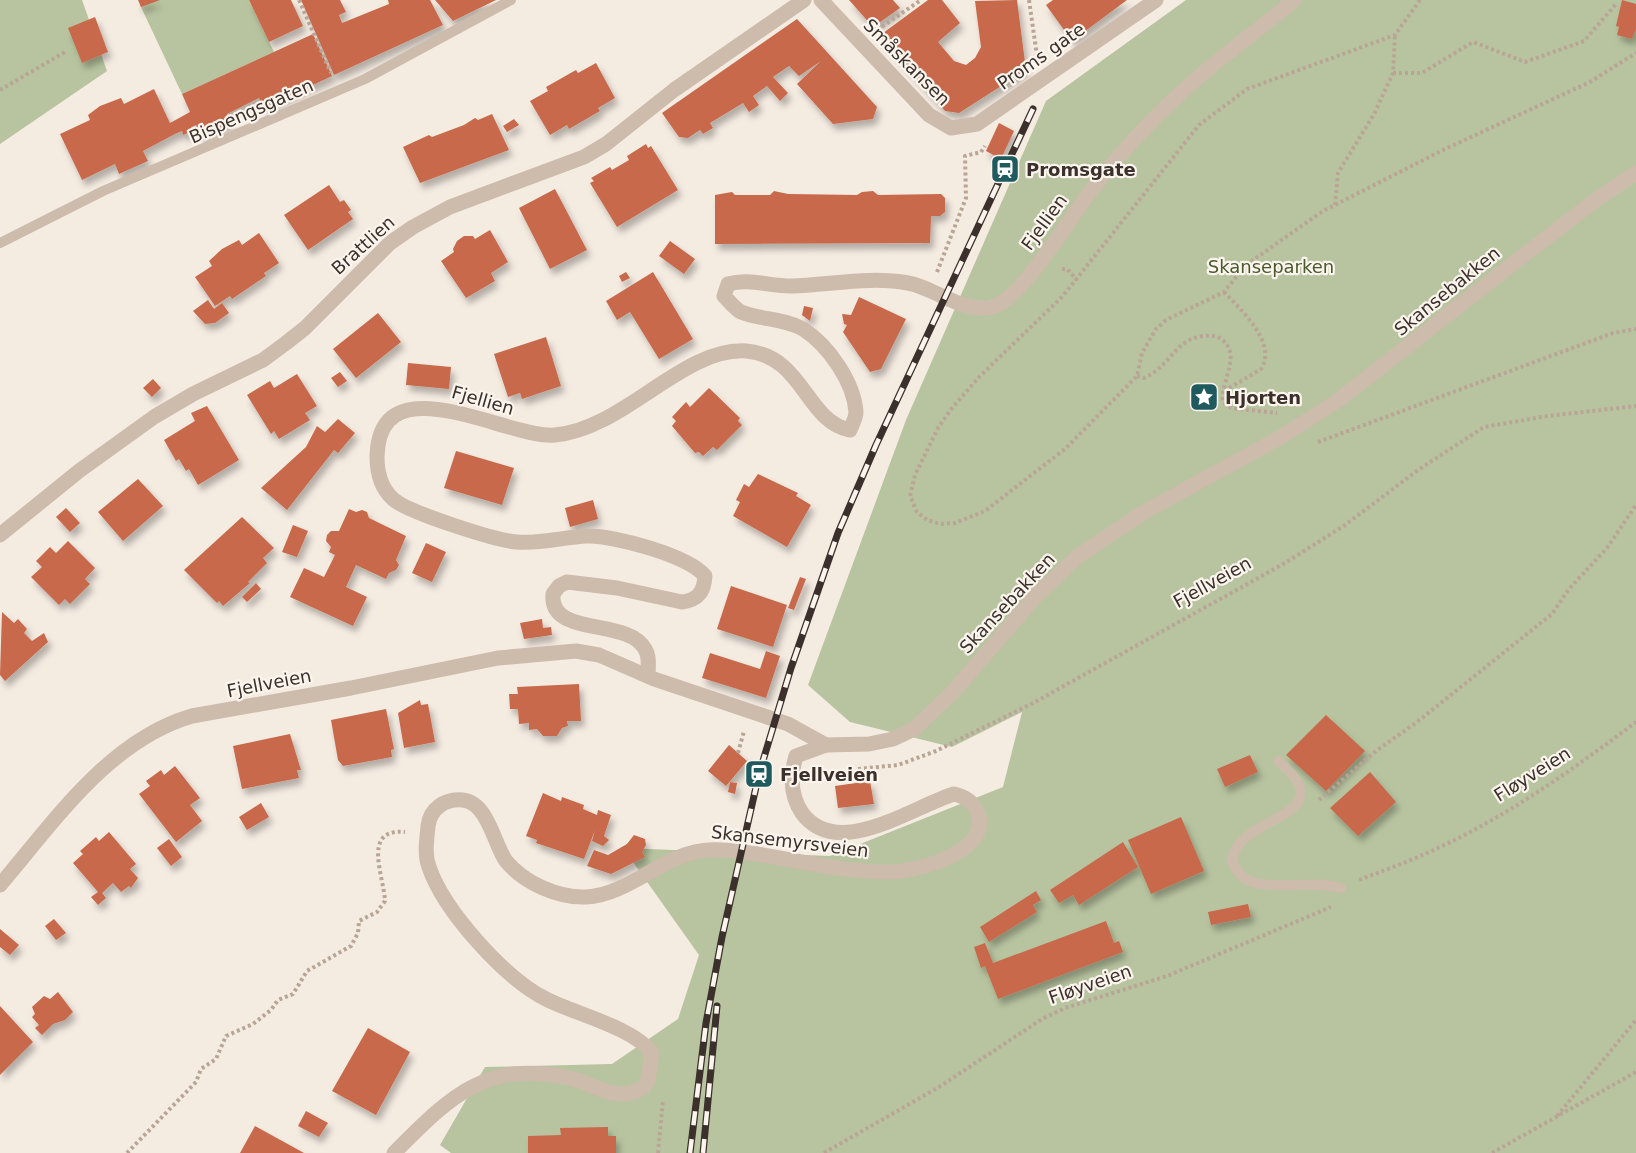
<svg xmlns="http://www.w3.org/2000/svg" width="1636" height="1153" viewBox="0 0 1636 1153" font-family="'DejaVu Sans',sans-serif">
<defs>
<filter id="shadow"><feDropShadow dx="3.5" dy="6" stdDeviation="3" flood-color="#0004"/></filter>
</defs>
<rect width="100%" height="100%" fill="#f4ebe1"/>
<!-- green -->
<g fill="#b8c4a0">
<path d="M0,0H82L107,71L0,144Z"/>
<path d="M157,0H249L274,52L182,94L140,5Z"/>
<path d="M1186,0H1636V1153H451L440,1145L485,1067L612,1064L678,1019L699,955L623,848L830,856L1003,787L1022,712L952,747L850,722L808,685L906,420L1046,101Z"/>
</g>
<!-- building -->
<g fill="#c8694b" filter="url(#shadow)">
<path d="M138,0H160L141,7Z"/>
<path d="M249,0H291L303,26L269,42Z"/>
<path d="M301,0H340L346,12L339,15L342,23L389,4L388,0H430L443,25L334,75Z"/>
<path d="M435,0H496L453,21Z"/>
<path d="M849,0H893L900,8L873,27Z"/>
<path d="M928,0H942L960,23L938,42L954,61L966,65L975,58L981,47L975,1L1017,0L1026,70L959,113L945,111L879,36Z"/>
<path d="M1053,0H1127L1072,41L1046,5Z"/>
<path d="M1622,0L1636,4V29L1632,39L1617,35L1619,27L1616,26Z"/>
<path d="M95,17L108,52L82,63L68,28Z"/>
<path d="M797,19L877,107L873,119L833,124L797,84L821,61L799,76L789,66L773,77L788,93L780,101L767,86L753,96L759,105L749,112L743,103L710,123L713,128L703,134L700,130L688,138L679,137L662,113Z"/>
<path d="M313,34L332,76L264,108L259,98L227,114L231,123L201,137L196,125L191,127L193,131L183,135L182,131L175,134L143,151L148,161L119,174L115,164L82,180L60,134L90,120L88,115L100,106L121,98L124,104L154,89L170,123L190,112L182,94Z"/>
<path d="M596,63L615,98L598,108L600,111L569,129L567,125L550,135L530,101L548,91L546,87L576,70L578,73Z"/>
<path d="M492,114L509,150L420,183L403,147L429,135L432,137L464,125L475,118L478,120Z"/>
<path d="M514,119L519,125L507,132L503,126Z"/>
<path d="M999,123L1014,131L1001,159L986,151Z"/>
<path d="M646,144L648,148L651,146L678,190L617,227L590,183L594,181L591,178L610,167L612,170L629,160L627,156Z"/>
<path d="M329,185L340,202L344,200L351,210L348,212L353,219L308,250L284,215Z"/>
<path d="M555,189L587,250L550,269L519,208Z"/>
<path d="M774,191L788,194L857,195L862,192L873,191L878,195L941,194L945,198V212L940,216H931L930,243L715,244V195L732,192L735,195H770Z"/>
<path d="M490,230L508,262L491,273L495,281L466,298L441,261L454,252L453,249L457,241L464,236H473L475,239Z"/>
<path d="M259,233L279,263L264,273L266,276L232,299L230,296L215,306L195,277L212,266L209,261L222,249L239,240L242,245Z"/>
<path d="M670,241L695,259L684,274L659,256Z"/>
<path d="M626,272L630,278L622,282L619,276Z"/>
<path d="M653,272L693,339L659,359L630,312L617,320L606,301Z"/>
<path d="M859,297L906,319L881,369L870,372L843,332L847,325L844,324L842,314L851,315Z"/>
<path d="M208,300L214,309L222,303L229,313L215,323L205,324L193,311Z"/>
<path d="M804,306L813,308L810,321L802,315Z"/>
<path d="M378,313L401,342L356,378L333,349Z"/>
<path d="M546,337L561,386L522,399L520,393L508,397L494,354Z"/>
<path d="M408,363L451,367L449,389L406,385Z"/>
<path d="M340,372L347,381L338,387L331,378Z"/>
<path d="M297,374L317,406L305,413L310,420L279,439L274,431L271,434L247,395L270,381L274,388Z"/>
<path d="M153,379L161,388L152,397L143,388Z"/>
<path d="M709,388L740,418L738,421L742,425L717,450L713,447L703,456L699,452L695,453L672,426L676,421L672,417L686,402L690,407Z"/>
<path d="M207,406L239,460L198,485L189,469L186,471L179,459L176,461L164,440L195,421L191,413Z"/>
<path d="M338,419L355,433L338,453L334,450L287,510L261,488L306,447L317,426L325,432Z"/>
<path d="M456,451L514,468L502,505L444,488Z"/>
<path d="M758,474L798,493L796,496L811,505L787,547L733,516L740,502L736,500L744,484L749,487Z"/>
<path d="M138,479L163,506L123,541L98,512Z"/>
<path d="M593,500L598,519L570,527L565,508Z"/>
<path d="M66,508L80,523L70,532L56,517Z"/>
<path d="M349,509L356,512L362,510L367,512L369,518L406,536L396,560L399,565L396,570L389,573L386,579L356,565L346,587L367,597L353,626L290,597L304,568L324,577L335,555L329,552L331,547L326,541L327,535L331,531H339Z"/>
<path d="M242,517L274,548L263,558L267,563L248,582L250,583L223,606L219,601L217,603L184,570Z"/>
<path d="M293,525L308,531L297,557L282,552Z"/>
<path d="M68,541L95,568L85,579L90,584L70,604L65,599L59,605L31,577L42,567L36,561L50,547L56,553Z"/>
<path d="M426,543L446,552L432,582L412,573Z"/>
<path d="M800,577L806,579L794,610L788,608Z"/>
<path d="M256,583L261,589L247,602L242,597Z"/>
<path d="M731,586L787,605L773,647L717,629Z"/>
<path d="M2,612L14,623L18,619L27,629L24,633L32,641L44,633L48,642L5,681L0,675Z"/>
<path d="M542,619L543,628L551,627L552,635L524,639L520,623Z"/>
<path d="M766,651L780,656L766,698L702,678L710,653L760,669Z"/>
<path d="M579,684L581,721H567L568,726L562,728L557,736H543L537,729L529,730V723L519,724L518,709H510L509,694H518L517,687Z"/>
<path d="M420,700L421,705L428,704L435,742L404,748L398,713Z"/>
<path d="M386,709L394,749L391,750L392,757L343,766L338,760L331,720Z"/>
<path d="M1326,715L1365,751L1326,791L1286,755Z"/>
<path d="M290,734L301,770H297L299,778L242,789L233,746Z"/>
<path d="M729,745L747,761L726,786L708,771Z"/>
<path d="M1250,755L1258,772L1225,787L1217,769Z"/>
<path d="M175,766L200,798L190,805L202,821L176,842L139,794L150,786L146,781L161,770L164,775Z"/>
<path d="M1370,772L1396,802L1358,836L1330,808Z"/>
<path d="M870,781L874,804L838,808L835,786Z"/>
<path d="M730,782L737,783L735,794L728,792Z"/>
<path d="M543,793L561,801L562,797L584,805L583,809L597,815L598,810L611,815L604,836L609,840L603,846L592,841L595,830L584,859L536,843L537,840L526,836Z"/>
<path d="M261,803L269,817L247,830L239,817Z"/>
<path d="M1181,817L1204,871L1151,894L1128,840Z"/>
<path d="M109,832L136,864L130,869L138,878L131,888L129,886L121,892L113,883L102,893L106,898L98,905L91,897L98,892L73,863L83,854L80,851L96,837L99,841Z"/>
<path d="M634,835L645,839L646,845L642,852L645,857L611,874L587,866L594,850L608,855L627,844Z"/>
<path d="M169,839L182,857L171,866L157,848Z"/>
<path d="M1123,842L1138,867L1079,905L1073,895L1059,903L1050,890Z"/>
<path d="M1036,891L1041,900L1033,905L1037,912L989,942L980,927Z"/>
<path d="M1248,904L1251,917L1211,925L1208,912Z"/>
<path d="M54,919L66,933L56,940L45,926Z"/>
<path d="M1106,921L1114,943L1119,941L1123,952L998,999L985,966L981,968L974,947L985,943L993,963Z"/>
<path d="M0,929L19,945L10,955L0,947Z"/>
<path d="M58,992L73,1012L65,1020L53,1024L42,1035L35,1028L39,1025L32,1017L35,1014L32,1007L44,996L50,999Z"/>
<path d="M0,1006L33,1042L0,1075Z"/>
<path d="M368,1028L410,1052L376,1115L332,1091Z"/>
<path d="M306,1111L328,1123L319,1137L298,1126Z"/>
<path d="M255,1126L304,1153H240Z"/>
<path d="M608,1127V1136H616V1153H528V1136L561,1135L560,1128Z"/>
</g>
<g fill="none" stroke-linecap="round" stroke-linejoin="round">
<!-- path -->
<g stroke="#b9a596" stroke-width="4" stroke-dasharray="3 3" stroke-linecap="butt">
<path d="M299,0L331,73"/>
<path d="M1029,0L1037,56"/>
<path d="M1420,0L1395,35L1247,89L1199,125L1062,297L980,376L952,408L938,428L915,475L910,496L917,512L927,520L940,524L955,523L985,511L1065,449L1137,376L1142,353L1156,329L1166,320L1224,292L1246,265L1323,211L1443,150L1590,82L1636,53"/>
<path d="M877,30L921,0"/>
<path d="M1393,73H1422L1473,42L1525,62L1584,41L1616,4"/>
<path d="M0,90L65,52"/>
<path d="M1003,155L1005,169"/>
<path d="M1335,205L1338,173L1374,114L1393,73L1395,35"/>
<path d="M1062,269H1067L1077,280"/>
<path d="M937,272L966,198L965,156L981,152L985,146"/>
<path d="M1224,292C1240,309 1278,343 1261,369L1226,390"/>
<path d="M1137,376L1144,378C1174,365 1175,332 1216,336C1246,351 1220,379 1223,402L1231,408L1277,413"/>
<path d="M1318,442L1613,333L1636,329"/>
<path d="M738,753L744,731"/>
<path d="M858,769L898,765L936,751L1035,702L1285,563L1345,525L1418,470L1484,427L1548,416L1636,406"/>
<path d="M1319,800L1376,751L1417,722L1552,614L1569,589L1607,548L1636,505"/>
<path d="M1359,880C1382,871 1405,863 1427,853C1502,820 1571,771 1636,722"/>
<path d="M1557,1116L1636,1020"/>
<path d="M127,1153L196,1082L201,1069L216,1059L226,1036L253,1024L271,1010L278,1000L293,994L307,971L351,946L358,933L359,921L377,912L385,901C384,876 361,828 405,832"/>
<path d="M658,1153L663,1100"/>
<path d="M824,1153L939,1087L1042,1019L1065,1008L1167,976L1331,907"/>
<path d="M1492,1153L1636,1072"/>
</g>
<!-- service -->
<g stroke="#cdbbac" stroke-width="10">
<path d="M0,243L103,191L365,79L511,0"/>
<path d="M1279,761C1285,769 1297,777 1300,787C1309,821 1235,821 1232,862C1235,867 1238,873 1243,877C1261,893 1315,879 1341,888"/>
</g>
<!-- minor -->
<g stroke="#cdbbac" stroke-width="15">
<path d="M821,0L929,115L951,128L977,124L1156,0"/>
<path d="M0,535L79,471L154,417L193,394L263,360L286,343L305,328L390,243L413,227L450,207L584,157L606,144L674,90L804,0"/>
<path d="M648,676C648,667 650,657 645,649C628,617 549,638 553,594L559,586L567,582L617,588L682,602C698,600 704,592 705,576C689,556 614,535 587,536C564,537 540,544 517,542C497,541 407,512 393,499C381,488 377,473 377,457C379,360 507,439 555,435C624,429 683,347 746,351C803,355 806,422 850,430C852,425 856,418 856,412C854,382 828,345 803,329C783,318 761,320 741,312C735,309 729,301 724,296L728,284C749,278 769,286 791,286C830,285 869,276 908,283C936,288 966,316 995,306C1021,298 1069,220 1087,196C1126,143 1182,88 1234,48C1254,32 1275,17 1294,0"/>
<path d="M677,858C705,845 728,850 757,854"/>
<path d="M0,885C54,822 109,740 192,716L351,688L498,658L576,651L599,655L654,679L788,724L826,745"/>
</g>
<!-- tertiary -->
<g stroke="#cdbbac" stroke-width="15">
<path d="M757,854C800,861 861,876 903,871C928,867 991,849 978,813C973,802 966,797 954,794C912,807 837,861 802,813C790,795 790,776 796,756L826,745L869,744L893,739L914,729L952,693L1036,596L1077,557L1144,512L1281,437L1340,399L1510,266L1597,199L1636,173"/>
<path d="M394,1153C449,1098 485,1059 569,1078C598,1084 612,1104 643,1088L648,1080L652,1053C634,1028 576,1014 548,1000C506,980 444,911 429,867C424,854 427,839 428,826C430,809 445,798 463,800C488,803 494,844 506,861C524,883 558,898 586,897C618,896 649,870 677,858"/>
</g>
<!-- rail casing -->
<g stroke="#3b302b" stroke-width="7">
<g id="rail">
<path d="M690,1153L706,1023L722,937L759,774L791,668L838,533L876,445L1033,109"/>
<path d="M703,1153L717,1006"/>
</g>
</g>
<!-- rail -->
<use href="#rail" stroke="#fbf5ee" stroke-width="4.5" stroke-dasharray="14" stroke-linecap="butt"/>
</g>
<!-- icons -->
<defs>
<g id="station-square" transform="scale(1.5)"><rect x="-9" y="-9" width="18" height="18" rx="4" fill="#1f5a5e" stroke="#fbf5ee"/><path d="M-3-6H3Q5-6 5-4V2Q5 4 3 4L4.5 6H3L1.5 4h-3L-3 6H-4.5L-3 4Q-5 4-5 2V-4Q-5-6-3-6ZM-3.5-4v3h7v-3ZM-3.5 1v1.5H-2V1ZM2 1v1.5H3.5V1Z" fill="#fff"/></g>
<g id="sight-square" transform="scale(1.5)"><rect x="-9" y="-9" width="18" height="18" rx="4" fill="#1f5a5e" stroke="#fbf5ee"/><path d="M0-6L1.8-2.2L6-1.7L2.9 1.2L3.7 5.4L0 3.3L-3.7 5.4L-2.9 1.2L-6-1.7L-1.8-2.2Z" fill="#fff"/></g>
</defs>
<g fill-rule="evenodd">
<use href="#station-square" x="1005" y="169"/>
<use href="#sight-square" x="1204" y="397"/>
<use href="#station-square" x="759" y="774"/>
</g>
<g text-anchor="middle" dominant-baseline="central" stroke-width="4.5" stroke-linejoin="round" paint-order="stroke">
<!-- street labels -->
<g font-size="18" fill="#3b302b" stroke="#fbf5ee">
<text transform="translate(1041 56) rotate(-35)">Proms gate</text>
<text transform="translate(907 62) rotate(45)">Småskansen</text>
<text transform="translate(251 111) rotate(-24)">Bispengsgaten</text>
<text transform="translate(1044 222) rotate(-54)">Fjellien</text>
<text transform="translate(363 245) rotate(-42)">Brattlien</text>
<text transform="translate(1447 291) rotate(-39)">Skansebakken</text>
<text transform="translate(483 400) rotate(16)">Fjellien</text>
<text transform="translate(1212 582) rotate(-29)">Fjellveien</text>
<text transform="translate(1007 603) rotate(-47)">Skansebakken</text>
<text transform="translate(269 683) rotate(-11)">Fjellveien</text>
<text transform="translate(1532 774) rotate(-32)">Fløyveien</text>
<text transform="translate(790 841) rotate(7)">Skansemyrsveien</text>
<text transform="translate(1090 984) rotate(-19)">Fløyveien</text>
</g>
<!-- poi labels -->
<g font-size="18" font-weight="bold" fill="#3b302b" stroke="#fbf5ee" text-anchor="start">
<text x="1026" y="169">Promsgate</text>
<text x="1225" y="397">Hjorten</text>
<text x="780" y="774">Fjellveien</text>
</g>
<!-- park labels -->
<g font-size="18" fill="#4a5a2e" stroke="#fbf5ee">
<text x="1271" y="266">Skanseparken</text>
</g>
</g>
</svg>
